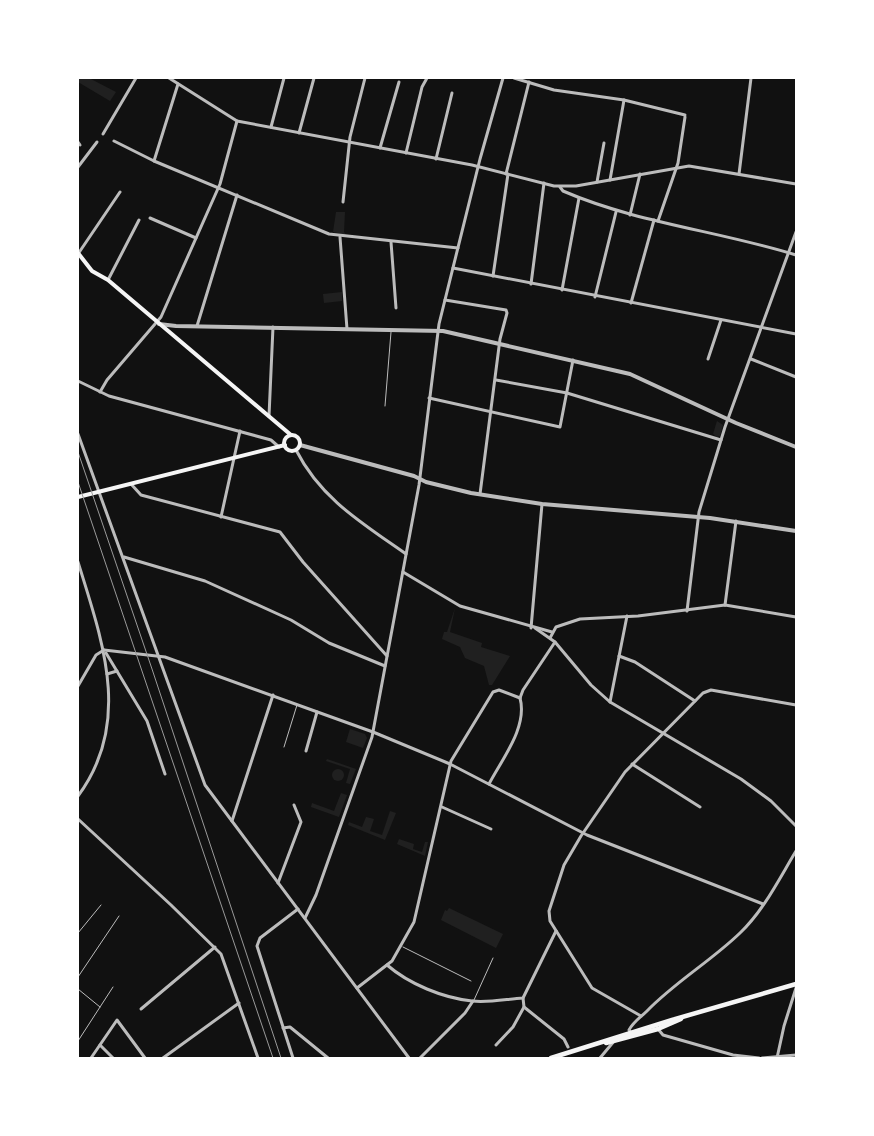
<svg xmlns="http://www.w3.org/2000/svg" width="874" height="1136" viewBox="0 0 874 1136" font-family="Ubuntu,sans-serif">
<rect width="100%" height="100%" fill="#111"/>
<!-- green -->
<g fill="#202020">
<path d="M78,78H89L116,92L110,101L78,82Z"/>
<path d="M336,212H345L344,232L346,235L333,232Z"/>
<path d="M342,292V301L324,303L323,294Z"/>
<path d="M717,421L723,425L720,436L717,437L713,434Z"/>
<path d="M455,608L450,632L482,643L481,647L510,656L492,685H489L484,666L465,658L460,647L442,639L444,632H447Z"/>
<path d="M350,729L365,734L367,738L363,748L346,742Z"/>
<path d="M327,759L356,769L350,784L346,783L350,769L326,761Z"/>
<circle cx="338" cy="775" r="6"/>
<path d="M341,793L347,795L339,817L311,807L312,803L334,811Z"/>
<path d="M390,811L396,813L385,840L348,825L349,822L362,827L366,817L374,819L370,831L382,835Z"/>
<path d="M399,839L414,844L413,849L422,852L425,842H428L425,856L397,844Z"/>
<path d="M449,908L503,934L496,948L441,920L445,910L447,911Z"/>
</g>
<g fill="none" stroke-linecap="round" stroke-linejoin="round">
<!-- service -->
<g stroke="#bcbcbc" stroke-width="1">
<path d="M385,406L391,332"/>
<path d="M284,747L297,705"/>
<path d="M78,933L101,905"/>
<path d="M403,947L471,981"/>
<path d="M78,977L119,916"/>
<path d="M78,989L100,1007"/>
<path d="M474,1000L493,958"/>
<path d="M78,1041L113,987"/>
</g>
<!-- minor -->
<g stroke="#bcbcbc" stroke-width="3">
<path d="M169,78L237,121L472,165L554,186H576L689,166L796,184"/>
<path d="M514,78L554,90L624,100L685,115"/>
<path d="M271,127L284,78"/>
<path d="M299,133L314,78"/>
<path d="M103,134L136,78"/>
<path d="M114,141L154,161L329,234L458,248"/>
<path d="M78,142L80,145"/>
<path d="M380,148L399,82"/>
<path d="M406,153L422,87L427,78"/>
<path d="M436,159L452,93"/>
<path d="M154,161L178,84"/>
<path d="M78,167L97,142"/>
<path d="M506,174L529,82"/>
<path d="M739,174L751,78"/>
<path d="M610,180L624,100"/>
<path d="M597,182L604,143"/>
<path d="M560,187L563,191C637,223 719,231 796,255"/>
<path d="M343,202L350,137L365,78"/>
<path d="M630,215L640,174"/>
<path d="M150,218L196,238"/>
<path d="M658,221L678,163L685,117"/>
<path d="M340,237L347,329"/>
<path d="M391,242L396,308"/>
<path d="M78,254L120,192"/>
<path d="M453,268L796,334"/>
<path d="M493,276L508,174"/>
<path d="M108,280L139,220"/>
<path d="M531,284L544,183"/>
<path d="M562,290L579,198"/>
<path d="M595,297L616,212"/>
<path d="M445,300L506,310L507,313L500,339L480,494"/>
<path d="M631,303L654,220"/>
<path d="M197,326L237,195"/>
<path d="M708,359L721,320"/>
<path d="M751,359L796,377"/>
<path d="M496,380L567,393L721,440"/>
<path d="M78,381L109,396L271,440L279,447"/>
<path d="M100,392L107,380L161,317L220,184L237,121"/>
<path d="M429,398L560,427L573,360"/>
<path d="M269,416L273,327"/>
<path d="M78,434L205,785L409,1058"/>
<path d="M296,450C321,499 362,523 406,554"/>
<path d="M131,484L141,495L280,532L303,562L387,656"/>
<path d="M221,517L240,431"/>
<path d="M124,557L205,581L291,620L329,643L385,666"/>
<path d="M78,562C102,640 133,722 78,796"/>
<path d="M403,572L460,606L552,632"/>
<path d="M725,605L736,521"/>
<path d="M687,611L699,512L725,427L796,232"/>
<path d="M531,628L542,504"/>
<path d="M535,628L555,642L591,685L610,702L741,779L771,801L796,826"/>
<path d="M550,638L556,627L580,619L638,616L725,605L796,617"/>
<path d="M104,650L165,657L373,732L450,764L587,835L763,904"/>
<path d="M106,653L147,721L165,774"/>
<path d="M619,656L635,662L695,701"/>
<path d="M107,674L117,671"/>
<path d="M78,686L96,655L104,650"/>
<path d="M520,698L523,690L555,642"/>
<path d="M610,702L627,616"/>
<path d="M306,751L317,712"/>
<path d="M632,764L700,807"/>
<path d="M489,784C502,759 528,727 520,698"/>
<path d="M442,807L491,829"/>
<path d="M78,819L171,905L221,954L258,1058"/>
<path d="M232,821L273,695"/>
<path d="M278,883L301,822L294,805"/>
<path d="M305,918L316,895L372,737L419,485L439,324L480,159L503,78"/>
<path d="M387,965C409,984 443,998 472,1001C488,1003 507,999 523,998L556,931"/>
<path d="M357,988L392,961L414,922L451,761L493,692L499,690L520,698"/>
<path d="M523,998L524,1007L564,1039L568,1047"/>
<path d="M141,1009L215,947"/>
<path d="M641,1016L592,988L550,921L549,911L564,865L581,836L625,772L703,693L711,690L796,705"/>
<path d="M283,1028L290,1027L328,1058"/>
<path d="M658,1029L663,1035L733,1055L759,1058"/>
<path d="M632,1034L629,1030C634,1021 640,1018 647,1011C675,982 711,961 740,933C764,910 779,879 796,851"/>
<path d="M100,1045L113,1058"/>
<path d="M496,1045L513,1027L524,1007"/>
<path d="M91,1058L117,1020L145,1058"/>
<path d="M163,1058L239,1003"/>
<path d="M293,1058L257,946L260,938L298,909"/>
<path d="M420,1058L465,1013L473,1001"/>
<path d="M600,1058L615,1040"/>
<path d="M762,1058L796,1055"/>
<path d="M777,1058L784,1026L796,988"/>
</g>
<!-- tertiary -->
<g stroke="#bcbcbc" stroke-width="4">
<path d="M159,324L176,326L443,331L630,374L736,423L796,447"/>
<path d="M300,445L414,476L426,482L471,493L542,504L710,518L796,531"/>
</g>
<!-- secondary -->
<g stroke="#f5f5f5" stroke-width="4">
<path d="M78,253L92,271L108,280L291,435"/>
<circle cx="292" cy="443" r="8"/>
<path d="M78,497L285,445"/>
</g>
<!-- primary -->
<g stroke="#f5f5f5" stroke-width="4.5">
<path d="M606,1043L658,1029L681,1019"/>
<path d="M551,1058L672,1020L796,984"/>
</g>
<!-- rail -->
<g stroke="#9a9a9a" stroke-width="1">
<path d="M78,452L152,669L281,1058"/>
<path d="M78,482L273,1058"/>
</g>
</g>
<!-- border -->
<rect width="874" height="1136" fill="none" stroke="#ffffff" stroke-width="158"/>
</svg>
